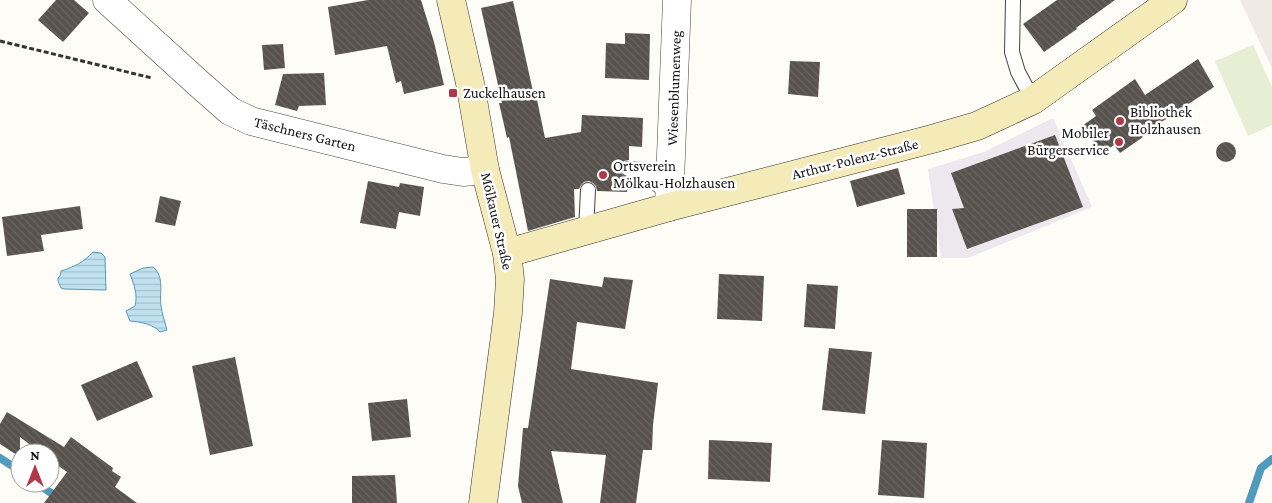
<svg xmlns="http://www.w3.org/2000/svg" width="1272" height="503" viewBox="0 0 1272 503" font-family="'Crimson Pro',serif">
<defs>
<pattern id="water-rules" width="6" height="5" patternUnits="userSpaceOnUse" patternTransform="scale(1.25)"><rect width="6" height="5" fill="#c0e1ef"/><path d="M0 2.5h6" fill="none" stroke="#a4c0cc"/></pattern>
<pattern id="building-back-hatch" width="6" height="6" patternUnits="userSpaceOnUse" patternTransform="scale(1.25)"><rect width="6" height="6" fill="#58524e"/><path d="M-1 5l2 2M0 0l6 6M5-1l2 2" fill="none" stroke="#6b6663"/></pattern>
</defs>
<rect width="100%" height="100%" fill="#fefcf6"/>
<!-- industrial -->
<path fill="#ede7ee" d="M1053,118L1092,207L968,258H941L928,169L984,152Z"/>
<!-- pitch -->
<path fill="#e6eed3" d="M1253,45L1272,87V125L1248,136L1215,61Z"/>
<!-- plaza -->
<path fill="#efebe4" d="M1240,0H1272V68Z"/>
<!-- water -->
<g fill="url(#water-rules)" stroke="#509abe">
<path d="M93,252L101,253L105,257L106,290L64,289L61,288L58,281V278L60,276L61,271C74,267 84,262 93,252Z"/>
<path d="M153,267C165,277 159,292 161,306C162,314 165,322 167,330L160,332C153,324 141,322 130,321L126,311L135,306C138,294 134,285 130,274L143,268Z"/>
</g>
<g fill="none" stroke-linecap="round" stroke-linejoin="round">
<!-- stream -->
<g stroke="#509abe" stroke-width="8">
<path d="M0,458L20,471"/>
<path d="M37,483L65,503"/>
<path d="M1249,503L1261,468L1272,459"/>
</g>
</g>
<!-- building -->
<g fill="url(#building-back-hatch)">
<path d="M56,0H74L89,13L63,42L38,20Z"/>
<path d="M368,0H421L434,42L444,85L404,94L401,81L396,83L387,46L335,55L328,7Z"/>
<path d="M1057,0H1115L1076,28L1077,29L1044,52L1023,24Z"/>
<path d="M513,1L534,96L536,95L545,138L581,132L582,115L643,118L642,147L629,146V160L624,161L621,164L619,168L620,173L624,176L628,178L627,192L597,191L596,186L593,183L589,181L584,182L581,185L579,189H574L575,217L528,231L509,137L507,138L499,103H502L481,8Z"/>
<path d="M625,33L650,34L649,80L605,78L606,43L625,44Z"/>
<path d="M283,44L285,68L264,70L262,45Z"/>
<path d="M1198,59L1214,87L1142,135L1143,137L1120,153L1114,145L1107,150H1100L1082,126L1096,116L1092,110L1135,79L1145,95Z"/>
<path d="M790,61L820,62L818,97L788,94Z"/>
<path d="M324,73L326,105L299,106L297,111L275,105L283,74Z"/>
<path d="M1055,135L1083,207L967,249L952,209L964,208L951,173Z"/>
<circle cx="1226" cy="152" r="10"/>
<path d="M898,168L905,194L857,207L850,181Z"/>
<path d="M368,181L399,187L400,183L424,187L420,216L399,212L396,229L360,223Z"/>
<path d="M160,196L181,201L175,226L155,222Z"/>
<path d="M80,206L83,229L41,235L44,251L7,256L2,217Z"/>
<rect x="907" y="209" width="30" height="48"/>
<path d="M719,274L764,276L762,321L717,319Z"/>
<path d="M604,277L633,280L625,329L577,322L571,369L658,383L653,425L652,450H643L636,503H600L606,455L551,451L563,503H522L518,486L523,428H528L550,279L602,287Z"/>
<path d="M807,284L838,286L835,329L804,327Z"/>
<path d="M829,348L872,352L865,414L822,410Z"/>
<path d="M235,357L253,446L210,455L192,366Z"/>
<path d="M137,361L153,397L97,421L81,385Z"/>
<path d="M407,399L411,437L372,441L368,403Z"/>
<path d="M7,412L64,447L71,437L113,468L112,471L121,477L115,487L137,503H44L67,472L50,460V453H41L20,437V457L0,444V424Z"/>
<path d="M709,440L772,443L770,482L708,479Z"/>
<path d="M882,440L927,443L924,498L878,495Z"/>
<path d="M395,475L397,503H352V476Z"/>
</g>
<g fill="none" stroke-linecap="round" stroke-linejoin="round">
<!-- lane casing -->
<g stroke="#444" stroke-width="16">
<g id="lane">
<path d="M1013,0L1012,52L1018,72L1033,100"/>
<path d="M628,169L642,170L670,196"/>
<path d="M586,231L588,190"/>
</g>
</g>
<!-- street casing -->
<g stroke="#444" stroke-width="29">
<g id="street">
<path d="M107,0L197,82L230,111L251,121L443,169L463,172L485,170"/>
<path d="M669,207L677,0"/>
</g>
</g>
<!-- secondary casing -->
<g stroke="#333" stroke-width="29">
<g id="secondary">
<path d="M451,0L470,83L485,170L507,253L510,279L508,313L483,503"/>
<path d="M507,253L669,207L932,139L977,126L1033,100L1173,0"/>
</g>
</g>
<!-- path -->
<path stroke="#333" stroke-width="3" stroke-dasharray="5 2.5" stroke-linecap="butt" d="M0,41L152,78"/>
<!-- lane -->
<use href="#lane" stroke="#fff" stroke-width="14"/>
<!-- street -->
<use href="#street" stroke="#fff" stroke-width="28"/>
<!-- secondary -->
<use href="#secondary" stroke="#f5ebb9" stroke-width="28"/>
</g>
<!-- markers -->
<g fill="#b13947" stroke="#fff" stroke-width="2">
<rect x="448" y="88" width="10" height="10" rx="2.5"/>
<circle cx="1120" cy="121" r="5"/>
<circle cx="1119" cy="142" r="5"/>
<circle cx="603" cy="175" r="5"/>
</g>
<g text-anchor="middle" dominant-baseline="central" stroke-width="5" stroke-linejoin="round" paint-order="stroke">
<!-- street labels -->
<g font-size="15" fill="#111" stroke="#fff">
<text transform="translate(674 88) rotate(-88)">Wiesenblumenweg</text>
<text transform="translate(305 134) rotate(14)">Täschners Garten</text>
<text transform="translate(855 159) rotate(-14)">Arthur-Polenz-Straße</text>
<text transform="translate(497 221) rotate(77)">Mölkauer Straße</text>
</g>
<!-- poi labels -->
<g font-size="15" fill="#111" stroke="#fff" text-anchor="start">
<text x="463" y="93">Zuckelhausen</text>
<text x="1130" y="112">Bibliothek<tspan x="1130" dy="17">Holzhausen</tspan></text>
<text x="1109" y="133" text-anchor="end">Mobiler<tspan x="1109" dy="17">Bürgerservice</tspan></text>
<text x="613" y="166">Ortsverein<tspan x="613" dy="17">Mölkau-Holzhausen</tspan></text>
</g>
</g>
<!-- north arrow -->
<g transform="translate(35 468)"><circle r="24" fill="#ffffff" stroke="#a0a0a0"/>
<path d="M0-4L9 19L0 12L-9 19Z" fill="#b13947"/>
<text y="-8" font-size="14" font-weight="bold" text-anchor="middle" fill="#111111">N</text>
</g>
</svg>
